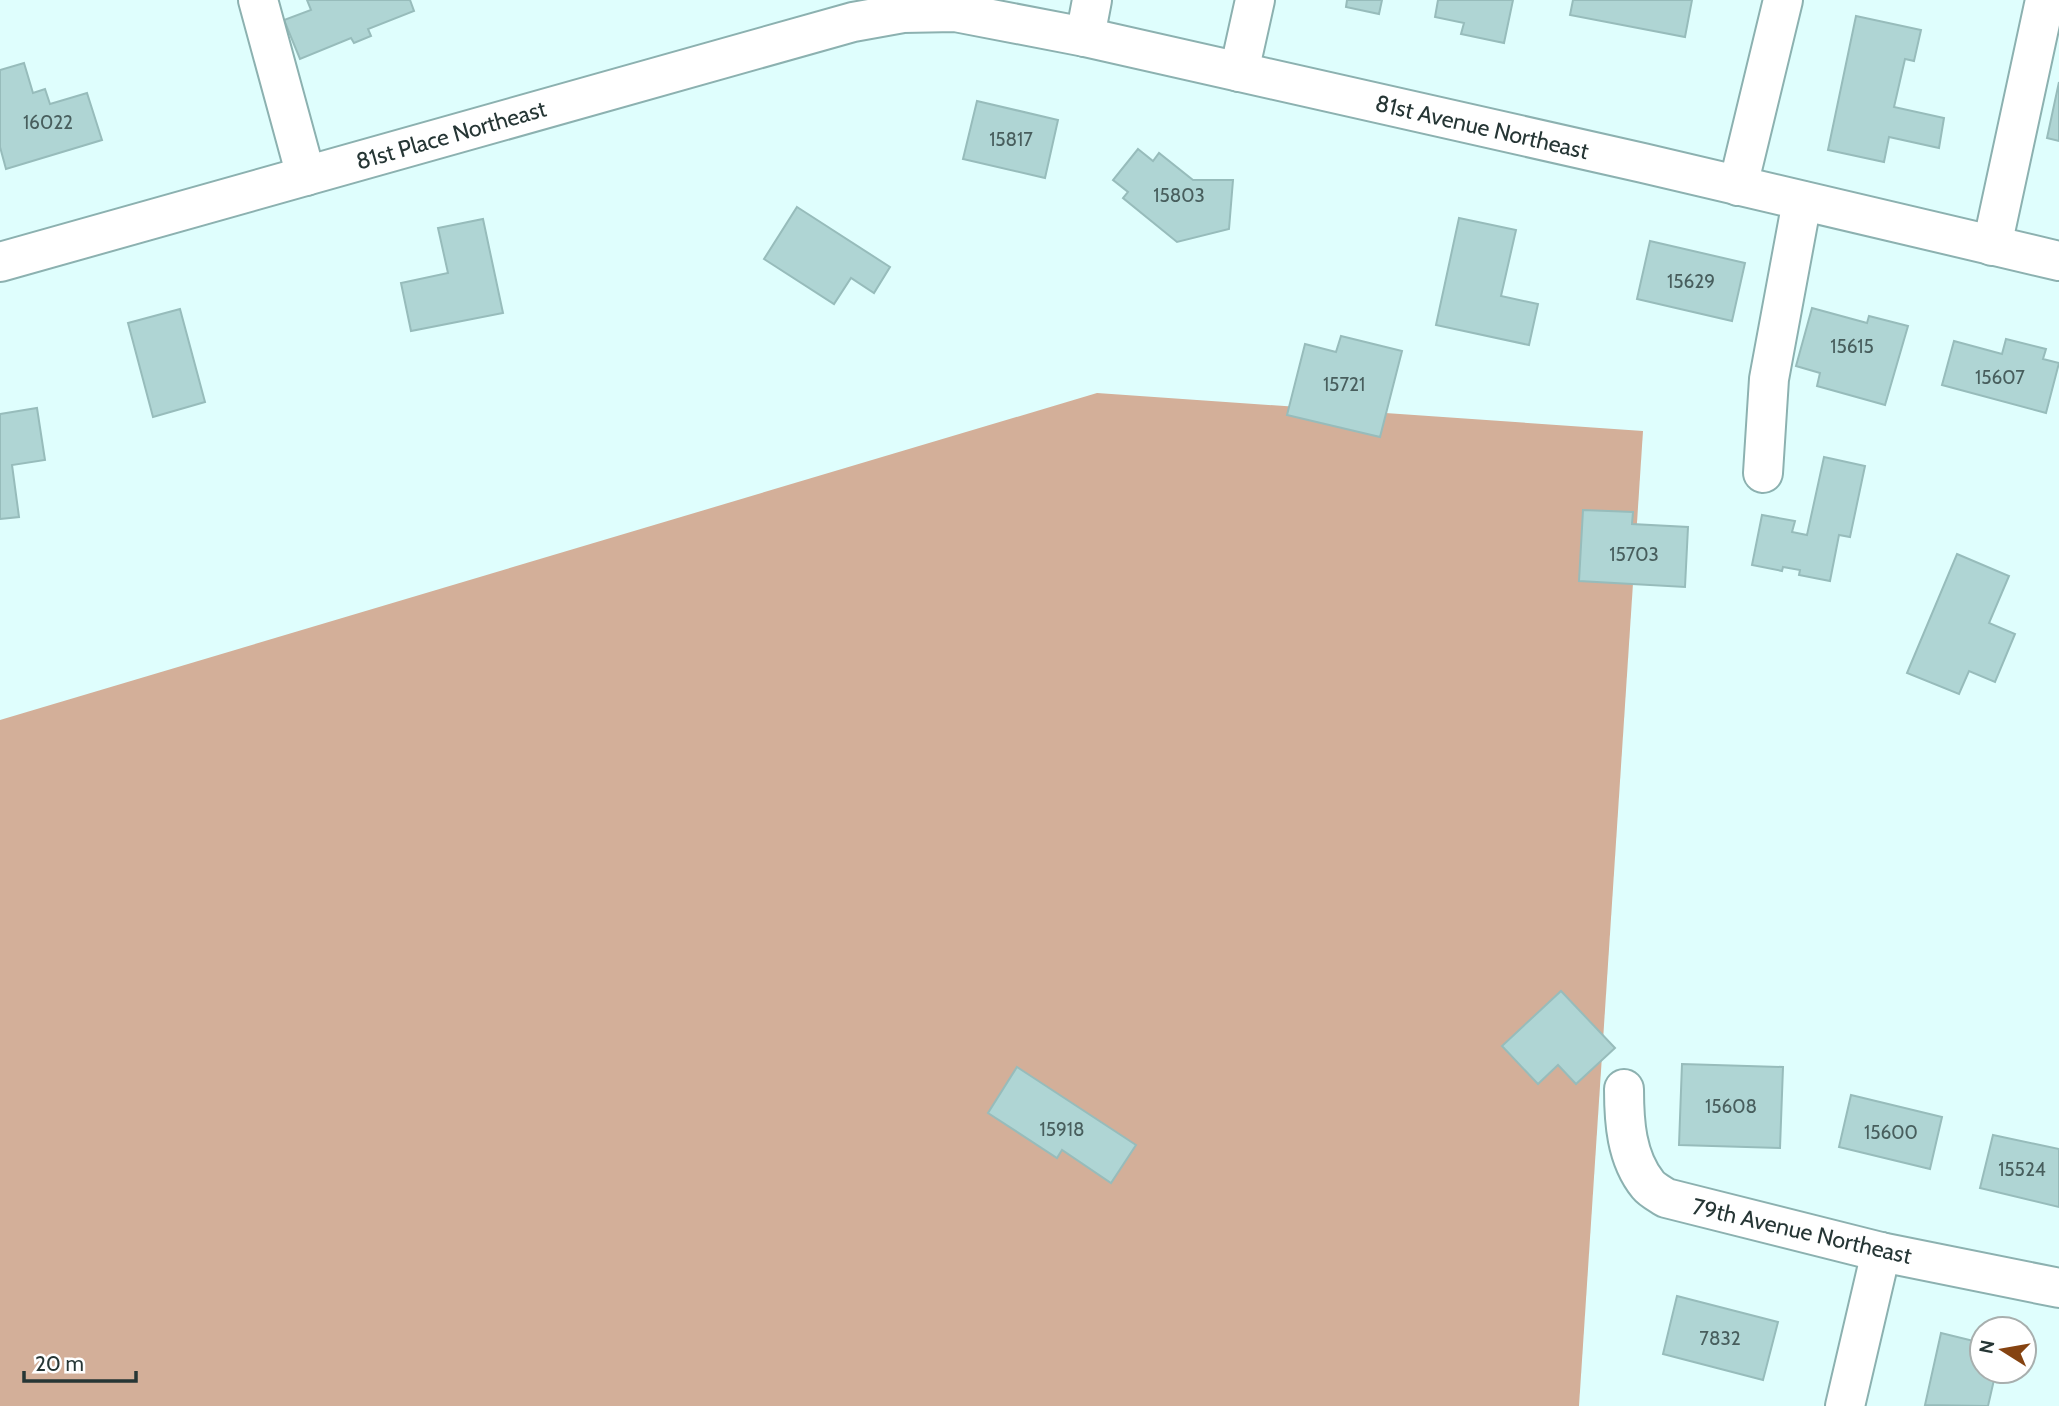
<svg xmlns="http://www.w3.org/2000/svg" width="2059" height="1406" viewBox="0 0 2059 1406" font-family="Cabin,sans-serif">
<rect width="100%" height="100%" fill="#dffefd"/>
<!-- forest -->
<path fill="#d3af99" d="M1097,393L1643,431L1579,1406H0V720Z"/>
<!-- building -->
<g fill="#afd5d4" stroke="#97bcbb" stroke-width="2">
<path d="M307,0H410L414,11L368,29L371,36L354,43L351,38L300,59L284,20L311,10Z"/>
<path d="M1347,0H1382L1379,14L1346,7Z"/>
<path d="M1438,0H1513L1504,43L1461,34L1464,23L1435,17Z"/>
<path d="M1573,0H1692L1685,37L1570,15Z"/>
<path d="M1856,16L1921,30L1914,61L1905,59L1894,107L1944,118L1939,148L1889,137L1884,162L1828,150Z"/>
<path d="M24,63L33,93L45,89L50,104L87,93L102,140L6,169L0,147V70Z"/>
<path d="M2059,82V141L2047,138Z"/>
<path d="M977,101L1058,120L1045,178L963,159Z"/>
<path d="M1138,149L1153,161L1159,153L1193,180H1233L1229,229L1177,242L1123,198L1128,192L1113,180Z"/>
<path d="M797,207L890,267L874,293L851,278L834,304L764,259Z"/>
<path d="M1459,218L1516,230L1501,296L1538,304L1529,345L1436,325Z"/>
<path d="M483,219L503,313L411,331L401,283L448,273L438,228Z"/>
<path d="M1650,241L1745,263L1732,321L1637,299Z"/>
<path d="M1812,308L1867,323L1869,316L1908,326L1885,405L1817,386L1820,373L1796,366Z"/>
<path d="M180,309L205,402L153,417L128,323Z"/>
<path d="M1341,336L1402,351L1380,437L1287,415L1305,344L1336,352Z"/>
<path d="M2006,339L2046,349L2043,359L2059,363L2046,413L1942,385L1954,341L2002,354Z"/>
<path d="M37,408L45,460L12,465L19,517L0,519V414Z"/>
<path d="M1824,457L1865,466L1850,537L1839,535L1830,581L1799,575L1800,570L1783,567L1782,571L1752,565L1762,515L1795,521L1792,532L1807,535Z"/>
<path d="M1583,510L1633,512L1632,524L1688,527L1685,587L1579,581Z"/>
<path d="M1957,554L2009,576L1989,623L2015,634L1995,682L1969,671L1959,694L1907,673Z"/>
<path d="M1561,991L1615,1048L1576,1084L1558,1065L1538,1084L1502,1046Z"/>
<path d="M1682,1064L1783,1067L1780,1148L1679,1145Z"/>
<path d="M1017,1067L1136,1145L1111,1183L1062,1150L1057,1158L988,1113Z"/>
<path d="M1851,1095L1942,1117L1930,1169L1839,1147Z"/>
<path d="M1993,1135L2059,1149V1207L1980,1188Z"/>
<path d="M1677,1296L1778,1322L1763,1380L1663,1354Z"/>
<path d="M1941,1333L1982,1343V1371H1996L1988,1406L1925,1405Z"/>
</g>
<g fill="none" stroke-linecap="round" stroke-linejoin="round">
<!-- minor casing -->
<g stroke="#8cb1b0" stroke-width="42">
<g id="minor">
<path d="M258,0L306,176"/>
<path d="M1085,37L1092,0"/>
<path d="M1239,72L1255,0"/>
<path d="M1738,186L1783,0"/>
<path d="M1992,246L2045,0"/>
<path d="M0,262L853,22L903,13L955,12L1085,37L1643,163L2059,261"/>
<path d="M1763,473L1769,379L1802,201"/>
<path d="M1624,1089C1624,1121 1626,1158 1648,1185C1652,1190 1660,1194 1666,1198L1881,1252L2059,1288"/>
<path d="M1845,1406L1881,1252"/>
</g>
</g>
<!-- minor -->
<use href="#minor" stroke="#fff" stroke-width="38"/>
</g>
<g text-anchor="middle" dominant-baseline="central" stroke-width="7" stroke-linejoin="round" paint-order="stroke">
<!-- number labels -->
<g font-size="19" fill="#485e5d">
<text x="48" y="122">16022</text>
<text x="1011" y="139">15817</text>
<text x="1179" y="195">15803</text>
<text x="1691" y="281">15629</text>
<text x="1852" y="346">15615</text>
<text x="2000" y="377">15607</text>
<text x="1344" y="384">15721</text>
<text x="1634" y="554">15703</text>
<text x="1731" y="1106">15608</text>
<text x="1062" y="1129">15918</text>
<text x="1891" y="1132">15600</text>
<text x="2022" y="1169">15524</text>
<text x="1720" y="1338">7832</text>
</g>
<!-- street labels -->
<g font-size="23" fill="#263635" stroke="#fff">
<text transform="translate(1482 127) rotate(13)">81st Avenue Northeast</text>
<text transform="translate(451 135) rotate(-16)">81st Place Northeast</text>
<text transform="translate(1802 1231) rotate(13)">79th Avenue Northeast</text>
</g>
</g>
<!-- north arrow -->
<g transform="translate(2003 1350) rotate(281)"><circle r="33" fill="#ffffff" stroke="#a8afae" stroke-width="2"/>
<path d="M0-5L12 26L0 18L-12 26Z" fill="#854311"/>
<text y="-10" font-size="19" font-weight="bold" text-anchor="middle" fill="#263635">N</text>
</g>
<!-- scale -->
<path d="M24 1371v10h112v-10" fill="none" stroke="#263635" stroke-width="3.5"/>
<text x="35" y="1371" font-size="21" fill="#263635" stroke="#ffffff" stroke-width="5" paint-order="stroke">20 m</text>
</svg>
